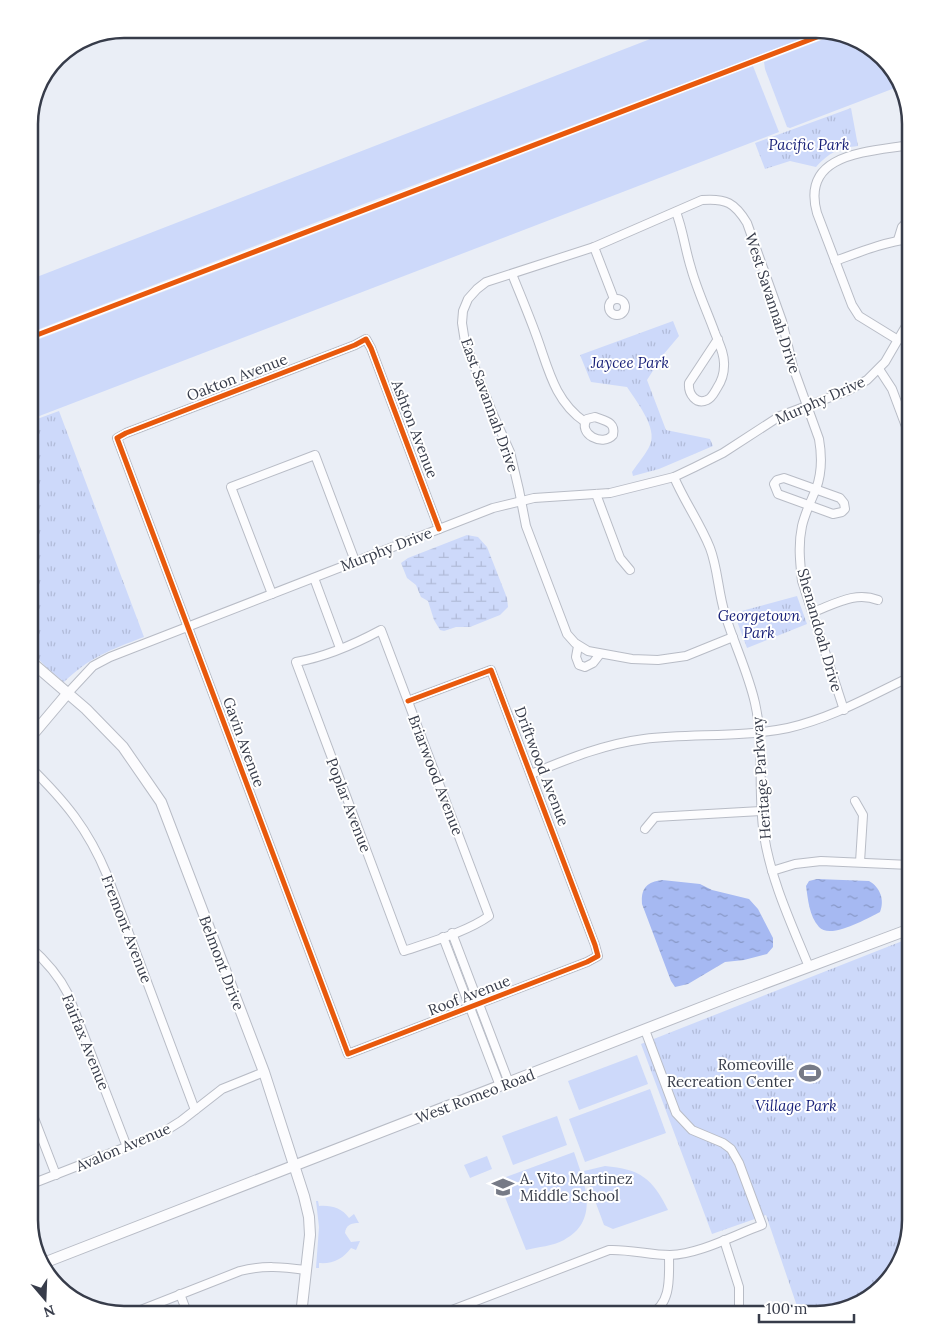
<svg xmlns="http://www.w3.org/2000/svg" width="939" height="1344" viewBox="0 0 939 1344" font-family="Lora,serif">
<defs>
<pattern id="wetland-marsh" width="20" height="14" patternUnits="userSpaceOnUse" patternTransform="scale(1.25)"><rect width="20" height="14" fill="#cdd9fa"/><path d="M1 5h8M5 5V1M11 12h8M15 12V8" fill="none" stroke="#b1bbd8"/></pattern>
<pattern id="park-tufts" width="24" height="20" patternUnits="userSpaceOnUse" patternTransform="scale(1.25)"><rect width="24" height="20" fill="#cdd9fa"/><path d="M3 7l-1-3M5 7V3M7 7l1-3M15 17l-1-3M17 17v-4M19 17l1-3" fill="none" stroke="#b1bbd8"/></pattern>
<pattern id="water-ripples" width="26" height="14" patternUnits="userSpaceOnUse" patternTransform="scale(1.25)"><rect width="26" height="14" fill="#a6b9f2"/><path d="M2 4q2-2 4 0t4 0M15 11q2-2 4 0t4 0" fill="none" stroke="#8898c6"/></pattern>
</defs>
<rect width="100%" height="100%" fill="#eaeef6"/>
<!-- green -->
<g fill="#cdd9fa">
<path d="M676,29H821L826,30L369,202L29,333V280Z"/>
<path d="M837,34L863,42L897,76L900,86L790,128L787,127L765,69L764,62Z"/>
<path d="M753,66L779,132L29,420V343Z"/>
<path d="M637,1055L648,1084L579,1110L568,1081Z"/>
<path d="M650,1089L666,1133L585,1162L569,1119Z"/>
<path d="M557,1116L567,1145L513,1165L502,1136Z"/>
<path d="M574,1152C584,1182 601,1220 564,1240C553,1246 538,1247 526,1250L501,1187L506,1177Z"/>
<path d="M487,1156L492,1169L470,1178L464,1165Z"/>
<path d="M605,1166C640,1169 652,1178 668,1210L613,1229L604,1225L584,1171Z"/>
<path d="M316,1201H318L319,1206C331,1205 342,1208 349,1218L354,1214L359,1223C351,1223 346,1225 345,1233L351,1242L360,1241L356,1250L351,1248C343,1259 333,1264 319,1263V1268H316L319,1227Z"/>
</g>
<!-- wetland -->
<path fill="url(#wetland-marsh)" d="M467,535L478,537L487,547L507,598L508,607L500,615L470,627H456L444,631L440,630L434,620L428,601L421,597L416,585L407,578L401,563L408,558Z"/>
<!-- park -->
<g fill="url(#park-tufts)">
<path d="M851,108L858,146C838,148 830,152 816,167L790,161L765,169L755,143Z"/>
<path d="M673,321L679,336L663,355L647,380L666,430L710,439L713,446L659,469L633,476L632,472C638,463 646,454 650,445C658,428 636,401 627,387L591,382L580,355Z"/>
<path d="M59,411L144,637C110,650 90,657 64,682L46,667L29,649V422Z"/>
<path d="M797,596L807,624L747,648L734,613Z"/>
<path d="M910,938V1220L897,1268L863,1302L815,1315H800L766,1215L712,1234L641,1044Z"/>
</g>
<!-- water -->
<g fill="url(#water-ripples)">
<path d="M817,879L869,881C880,887 885,900 880,912C868,918 830,940 819,927C809,916 808,899 806,886L809,881Z"/>
<path d="M662,880L700,884L712,890L749,899L758,909L773,938V947L767,954L744,960L725,962L688,984L675,987L671,981L642,904C641,889 646,882 662,880Z"/>
</g>
<g fill="none" stroke-linecap="round" stroke-linejoin="round">
<!-- street casing -->
<g stroke="#b8bcc6" stroke-width="10">
<g id="street">
<path d="M676,212C683,230 685,249 691,268C697,290 707,311 715,333C719,343 725,355 724,366C724,374 721,382 717,388C714,393 712,398 707,400C696,405 688,394 689,383L718,339"/>
<path d="M898,240L902,227L910,219"/>
<path d="M594,247L614,299"/>
<path d="M835,261C860,252 884,242 910,239"/>
<path d="M512,274C520,294 528,313 535,332C548,366 553,400 585,422"/>
<circle cx="617" cy="307" r="8"/>
<path d="M898,340L859,316L852,305L817,213C800,152 870,152 910,145"/>
<path d="M879,369L892,389L910,437"/>
<path d="M595,417C605,421 616,422 613,435C603,447 577,434 587,419Z"/>
<path d="M674,477C684,501 700,523 710,548C718,569 718,592 725,614C734,644 748,672 755,703C765,747 757,791 764,835C771,881 792,925 809,967"/>
<path d="M784,478L840,498L844,503L845,509L842,512L833,514L778,494L774,484L777,480Z"/>
<path d="M596,494L620,558L630,570"/>
<path d="M314,578L340,648"/>
<path d="M272,594L231,487L315,455L355,561"/>
<path d="M813,612C835,604 855,591 878,600"/>
<path d="M381,630L489,916C467,932 430,942 404,951L296,662C325,657 355,644 381,630Z"/>
<path d="M733,637L686,656L658,660L632,659L588,651L575,643L567,634L526,526L519,490L510,452L492,412L465,342L462,323L463,311L468,299L477,289L486,282L594,247L702,200C726,198 735,203 747,223L782,321L793,367L819,439C822,456 822,473 816,489C811,501 805,513 802,526C798,545 800,562 802,581L844,710"/>
<path d="M578,646L576,657L579,665L585,667L593,663L600,654"/>
<path d="M67,694L93,666L110,657L493,508L534,498L610,493L674,477L695,467L723,453L780,416L847,391L867,380L885,362L910,319"/>
<path d="M408,701L491,670L595,945L598,956L587,962L348,1054L117,438L126,433L355,345L366,339L371,348L439,529"/>
<path d="M29,766C65,801 88,829 107,875L195,1110"/>
<path d="M531,774C568,759 604,744 644,739C692,733 740,738 788,728C832,718 870,696 910,677"/>
<path d="M855,801L863,815L860,862"/>
<path d="M645,829L655,817L761,811"/>
<path d="M772,871L795,864L821,861L910,865"/>
<path d="M452,933L509,1083"/>
<path d="M443,937L500,1086"/>
<path d="M29,946C45,960 58,974 68,994L127,1147"/>
<path d="M29,1105L56,1175"/>
<path d="M29,1185L162,1133L181,1121L222,1089L264,1072"/>
<path d="M724,1240L739,1287V1315"/>
<path d="M180,1294L188,1315"/>
<path d="M128,1315L240,1271C263,1265 283,1267 306,1270"/>
<path d="M439,1315L609,1250C629,1249 650,1255 670,1255C700,1254 734,1235 762,1225L739,1163L731,1149L723,1143L692,1130L676,1113L645,1030"/>
<path d="M649,1315C672,1304 669,1277 669,1255"/>
</g>
</g>
<!-- secondary casing -->
<g stroke="#b8bcc6" stroke-width="12">
<g id="secondary">
<path d="M29,660L86,709L123,747L161,802L264,1072L304,1196L309,1217L310,1235L301,1315"/>
<path d="M29,739L67,694"/>
<path d="M41,1264L736,994L910,929"/>
</g>
</g>
<!-- street -->
<use href="#street" stroke="#fcfcfe" stroke-width="8"/>
<!-- secondary -->
<use href="#secondary" stroke="#fcfcfe" stroke-width="10"/>
<!-- cycleway casing -->
<g stroke="#fff" stroke-width="8">
<g id="cycleway">
<path d="M29,338L830,32"/>
<path d="M408,701L491,670L595,945L598,956L587,962L348,1054L117,438L126,433L355,345L366,339L371,348L439,529"/>
</g>
</g>
<!-- cycleway -->
<use href="#cycleway" stroke="#e8590c" stroke-width="5"/>
</g>
<!-- icons -->
<defs>
<g id="stadium-bare" transform="scale(1.725)"><path d="M0-5a6.5 5 0 1 0 0 10a6.5 5 0 1 0 0-10ZM-3.5-1.8h7v3.6h-7Z" fill="#767a86" stroke="#fff" stroke-width="2.5" paint-order="stroke"/></g>
<g id="school-bare" transform="scale(1.725)"><path d="M0-5L7-2L0 1L-7-2ZM-4 1L0 2.5L4 1V4Q0 6-4 4Z" fill="#767a86" stroke="#fff" stroke-width="2.5" paint-order="stroke"/></g>
</defs>
<g fill-rule="evenodd">
<use href="#stadium-bare" x="810" y="1073"/>
<use href="#school-bare" x="503" y="1187"/>
</g>
<g text-anchor="middle" dominant-baseline="central" stroke-width="4" stroke-linejoin="round" paint-order="stroke">
<!-- park labels -->
<g font-size="15" font-style="italic" fill="#151e77" stroke="#fff">
<text x="809" y="144">Pacific Park</text>
<text x="630" y="362">Jaycee Park</text>
<text x="759" y="615">Georgetown<tspan x="759" dy="17">Park</tspan></text>
<text x="796" y="1105">Village Park</text>
</g>
<!-- street labels -->
<g font-size="15" fill="#373c4a" stroke="#fff">
<text transform="translate(773 303) rotate(72)">West Savannah Drive</text>
<text transform="translate(237 377) rotate(-21)">Oakton Avenue</text>
<text transform="translate(820 400) rotate(-24)">Murphy Drive</text>
<text transform="translate(490 405) rotate(70)">East Savannah Drive</text>
<text transform="translate(415 429) rotate(69)">Ashton Avenue</text>
<text transform="translate(386 549) rotate(-21)">Murphy Drive</text>
<text transform="translate(820 630) rotate(74)">Shenandoah Drive</text>
<text transform="translate(244 742) rotate(70)">Gavin Avenue</text>
<text transform="translate(542 766) rotate(69)">Driftwood Avenue</text>
<text transform="translate(436 775) rotate(69)">Briarwood Avenue</text>
<text transform="translate(761 778) rotate(-94)">Heritage Parkway</text>
<text transform="translate(349 805) rotate(69)">Poplar Avenue</text>
<text transform="translate(127 929) rotate(69)">Fremont Avenue</text>
<text transform="translate(222 963) rotate(69)">Belmont Drive</text>
<text transform="translate(469 995) rotate(-21)">Roof Avenue</text>
<text transform="translate(86 1042) rotate(68)">Fairfax Avenue</text>
<text transform="translate(475 1096) rotate(-21)">West Romeo Road</text>
<text transform="translate(123 1147) rotate(-23)">Avalon Avenue</text>
</g>
<!-- poi labels -->
<g font-size="15" fill="#373c4a" stroke="#fff" text-anchor="end">
<text x="794" y="1064">Romeoville<tspan x="794" dy="17">Recreation Center</tspan></text>
<text x="520" y="1178" text-anchor="start">A. Vito Martinez<tspan x="520" dy="17">Middle School</tspan></text>
</g>
</g>
<!-- crop -->
<path d="M0 0H939V1344H0ZM124 38H816A86 86 0 0 1 902 124V1220A86 86 0 0 1 816 1306H124A86 86 0 0 1 38 1220V124A86 86 0 0 1 124 38Z" fill="#fff" fill-rule="evenodd"/>
<path fill="none" stroke="#373c4a" stroke-width="2.5" d="M124 38H816A86 86 0 0 1 902 124V1220A86 86 0 0 1 816 1306H124A86 86 0 0 1 38 1220V124A86 86 0 0 1 124 38Z"/>
<!-- north arrow -->
<g transform="translate(45 1299) rotate(161)" stroke="#ffffff" stroke-width="4" paint-order="stroke">
<path d="M0-4L9 19L0 12L-9 19Z" fill="#373c4a"/>
<text y="-8" font-size="14" font-weight="bold" text-anchor="middle" fill="#373c4a">N</text>
</g>
<!-- scale -->
<path d="M759 1314v8h95v-8" fill="none" stroke="#373c4a" stroke-width="2.5"/>
<text x="766" y="1314" font-size="15" fill="#373c4a" stroke="#ffffff" stroke-width="4" paint-order="stroke">100 m</text>
</svg>
